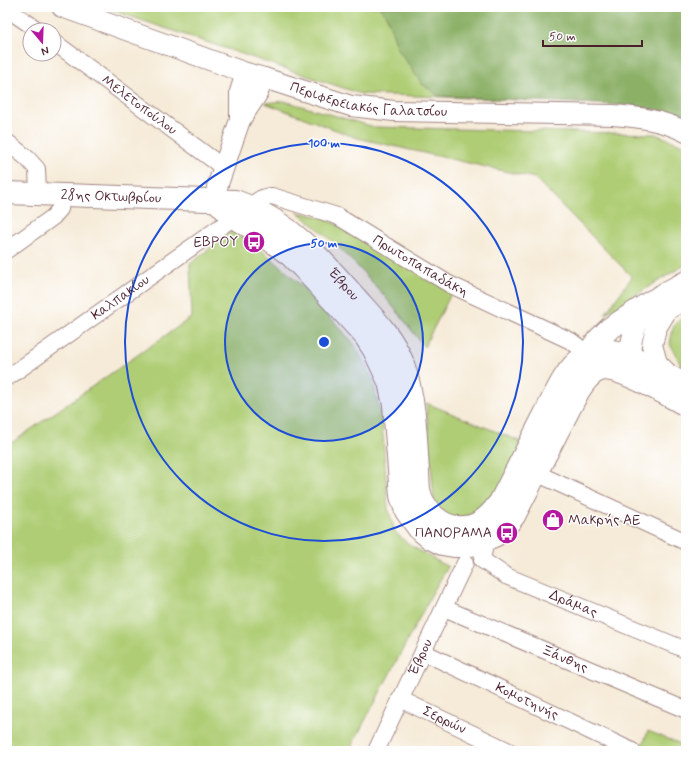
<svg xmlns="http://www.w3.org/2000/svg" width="693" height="758" viewBox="0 0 693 758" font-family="Mynerve,sans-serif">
<rect width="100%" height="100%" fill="#fff"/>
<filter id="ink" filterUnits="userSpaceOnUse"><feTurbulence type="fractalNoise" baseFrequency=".025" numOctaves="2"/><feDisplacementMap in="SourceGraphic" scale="8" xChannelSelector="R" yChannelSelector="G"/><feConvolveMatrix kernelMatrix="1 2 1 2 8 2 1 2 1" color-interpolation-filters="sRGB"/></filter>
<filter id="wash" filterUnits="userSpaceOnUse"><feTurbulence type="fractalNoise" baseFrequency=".012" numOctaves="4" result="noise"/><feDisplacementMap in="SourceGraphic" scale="16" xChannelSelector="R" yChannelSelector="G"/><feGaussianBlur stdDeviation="0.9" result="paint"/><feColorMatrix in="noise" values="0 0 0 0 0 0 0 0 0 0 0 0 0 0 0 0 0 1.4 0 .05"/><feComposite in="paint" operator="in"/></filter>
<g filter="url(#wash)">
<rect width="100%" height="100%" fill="#f6ebd8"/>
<!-- green -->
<g fill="#afcd74" stroke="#7c7650">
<path d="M102,7H686V119L672,114L637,106L580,102L361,94Z"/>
<path d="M284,101L374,127L655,134L686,146V264L605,314L632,277L535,178L357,138L265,103Z"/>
<path d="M297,212L325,218L352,233L452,292L424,347C389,298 345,248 297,212Z"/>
<path d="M233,230L270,257L305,289L354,344L372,378L382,421L388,508L395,532L408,544L448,567L434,590L349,751H7V446L192,317L190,264Z"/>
<path d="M686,313V368L681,365L670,344L673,327Z"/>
<path d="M426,403L524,443L496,499L473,518L448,517L434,501Z"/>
<path d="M648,731L686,746V751H640Z"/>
</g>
<!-- forest -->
<path fill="#8bb066" stroke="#6a6848" d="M379,7H686V119L672,114L637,106L439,96L422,84L398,49L387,17Z"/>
</g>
<g filter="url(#ink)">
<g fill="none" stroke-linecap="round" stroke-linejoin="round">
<!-- minor casing -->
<g stroke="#a08582" stroke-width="18">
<g id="minor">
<path d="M7,9L38,30"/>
<path id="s1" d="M54,42L224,168"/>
<path d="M7,142L27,158L37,169L38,193"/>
<path id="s2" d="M252,207C258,199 262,197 272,196L337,216L449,284L571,341L588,354"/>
<path d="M7,250L53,217L60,209L63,194"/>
<path id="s3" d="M7,378L230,220L231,216"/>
<path d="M536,473L686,542"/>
<path id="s4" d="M486,540L482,560L506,576L686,650"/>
<path id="s5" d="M444,608L686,710"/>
<path id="s6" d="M423,652L632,751"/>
<path id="s7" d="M400,699L509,751"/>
<path id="s8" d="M376,751L465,563"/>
</g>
</g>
<!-- tertiary casing -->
<g stroke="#a08582" stroke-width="22">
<g id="tertiary">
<path id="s9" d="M62,7L246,73L264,78L351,106L394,111L613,115C638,117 663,120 686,132"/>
<path d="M240,120V92L246,73"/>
<path d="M216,200L217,187L240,120L257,94L264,78"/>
<path d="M630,371C628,345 633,322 651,302C659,294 676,287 686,281"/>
<path d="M671,377L657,363L652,345L656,328L667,310L686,298"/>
</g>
</g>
<!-- secondary casing -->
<g stroke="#a08582" stroke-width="24">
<g id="secondary">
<path id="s10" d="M7,193L235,201C287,219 321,258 356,298C373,317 392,336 402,361C417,402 416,446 419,490C425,517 453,537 480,522C489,517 494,510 500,502C515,473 530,443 545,414C554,397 565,369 582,358C596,347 613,350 629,355L686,385"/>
<path d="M216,200L231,216L262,234L290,255L303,268L365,336L374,350L389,382L394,405L401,496L406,511L419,529L430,538L442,544L454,546H466L476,544L496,535L506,526L514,516L578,392C583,384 590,373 600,370C617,365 669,396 686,405"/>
<path d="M588,354L597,341L609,329L652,301"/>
</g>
</g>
<!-- minor -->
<use href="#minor" stroke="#fff" stroke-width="16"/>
<!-- tertiary -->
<use href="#tertiary" stroke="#fff" stroke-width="20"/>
<!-- secondary -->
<use href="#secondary" stroke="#fff" stroke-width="22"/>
</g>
</g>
<!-- distance rings -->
<circle cx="324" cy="342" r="99" fill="#1d4ed8" fill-opacity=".12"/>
<g fill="none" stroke="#1d4ed8" stroke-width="2">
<circle cx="324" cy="342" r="99"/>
<circle cx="324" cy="342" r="199"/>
</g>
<!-- icons -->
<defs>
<g id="bus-disc" transform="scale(1.15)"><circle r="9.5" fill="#b5179e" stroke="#fff"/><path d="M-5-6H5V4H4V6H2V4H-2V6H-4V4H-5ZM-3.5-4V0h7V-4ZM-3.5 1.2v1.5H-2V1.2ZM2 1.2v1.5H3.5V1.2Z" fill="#fff"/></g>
<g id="shop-disc" transform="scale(1.15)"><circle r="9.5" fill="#b5179e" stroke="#fff"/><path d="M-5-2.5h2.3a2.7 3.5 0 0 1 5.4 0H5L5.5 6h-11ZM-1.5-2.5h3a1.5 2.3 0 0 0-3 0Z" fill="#fff"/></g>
</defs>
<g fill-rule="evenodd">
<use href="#bus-disc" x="254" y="242"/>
<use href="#shop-disc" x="553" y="520"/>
<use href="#bus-disc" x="507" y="533"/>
</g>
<g text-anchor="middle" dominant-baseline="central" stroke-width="3" stroke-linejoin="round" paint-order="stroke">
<!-- street labels -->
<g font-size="14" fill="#4a1f2b" stroke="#fff">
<text stroke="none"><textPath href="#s9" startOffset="322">Περιφερειακός Γαλατσίου</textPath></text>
<text stroke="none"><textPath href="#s1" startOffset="106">Μελετοπούλου</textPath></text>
<text stroke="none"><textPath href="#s10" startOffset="104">28ης Οκτωβρίου</textPath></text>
<text stroke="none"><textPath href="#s2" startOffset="189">Πρωτοπαπαδάκη</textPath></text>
<text stroke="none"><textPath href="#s10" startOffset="367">Έβρου</textPath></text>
<text stroke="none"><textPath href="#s3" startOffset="139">Καλπακίου</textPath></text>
<text stroke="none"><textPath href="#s4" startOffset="122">Δράμας</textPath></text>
<text stroke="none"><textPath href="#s8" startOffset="104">Έβρου</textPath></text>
<text stroke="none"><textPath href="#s5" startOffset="131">Ξάνθης</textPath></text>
<text stroke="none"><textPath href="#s6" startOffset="115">Κομοτηνής</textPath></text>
<text stroke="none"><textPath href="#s7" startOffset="49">Σερρών</textPath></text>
</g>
<!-- poi labels -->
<g font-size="14" fill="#4a1f2b" stroke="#fff" text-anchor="end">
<text x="238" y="242">ΕΒΡΟΥ</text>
<text x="568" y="520" text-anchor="start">Μακρής ΑΕ</text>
<text x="492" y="533">ΠΑΝΟΡΑΜΑ</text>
</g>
</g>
<circle cx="324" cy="342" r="6" fill="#1d4ed8" stroke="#fff" stroke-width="2"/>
<g font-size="12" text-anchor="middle" font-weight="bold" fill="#1d4ed8" stroke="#fff" stroke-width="3" stroke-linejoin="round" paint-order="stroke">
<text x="324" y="147">100 m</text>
<text x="324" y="247">50 m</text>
</g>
<!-- margin -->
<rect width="693" height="758" fill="none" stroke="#fff" stroke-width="24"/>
<!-- north arrow -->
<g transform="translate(42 42) rotate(161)"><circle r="19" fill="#ffffff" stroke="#b7a5aa"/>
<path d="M0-3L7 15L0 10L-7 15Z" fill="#b5179e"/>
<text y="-6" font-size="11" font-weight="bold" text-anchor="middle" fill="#4a1f2b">N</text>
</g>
<!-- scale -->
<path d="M543 40v6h99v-6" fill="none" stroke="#4a1f2b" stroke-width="2"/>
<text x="549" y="40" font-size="12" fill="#4a1f2b" stroke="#ffffff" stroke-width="3" paint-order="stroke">50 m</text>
</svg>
